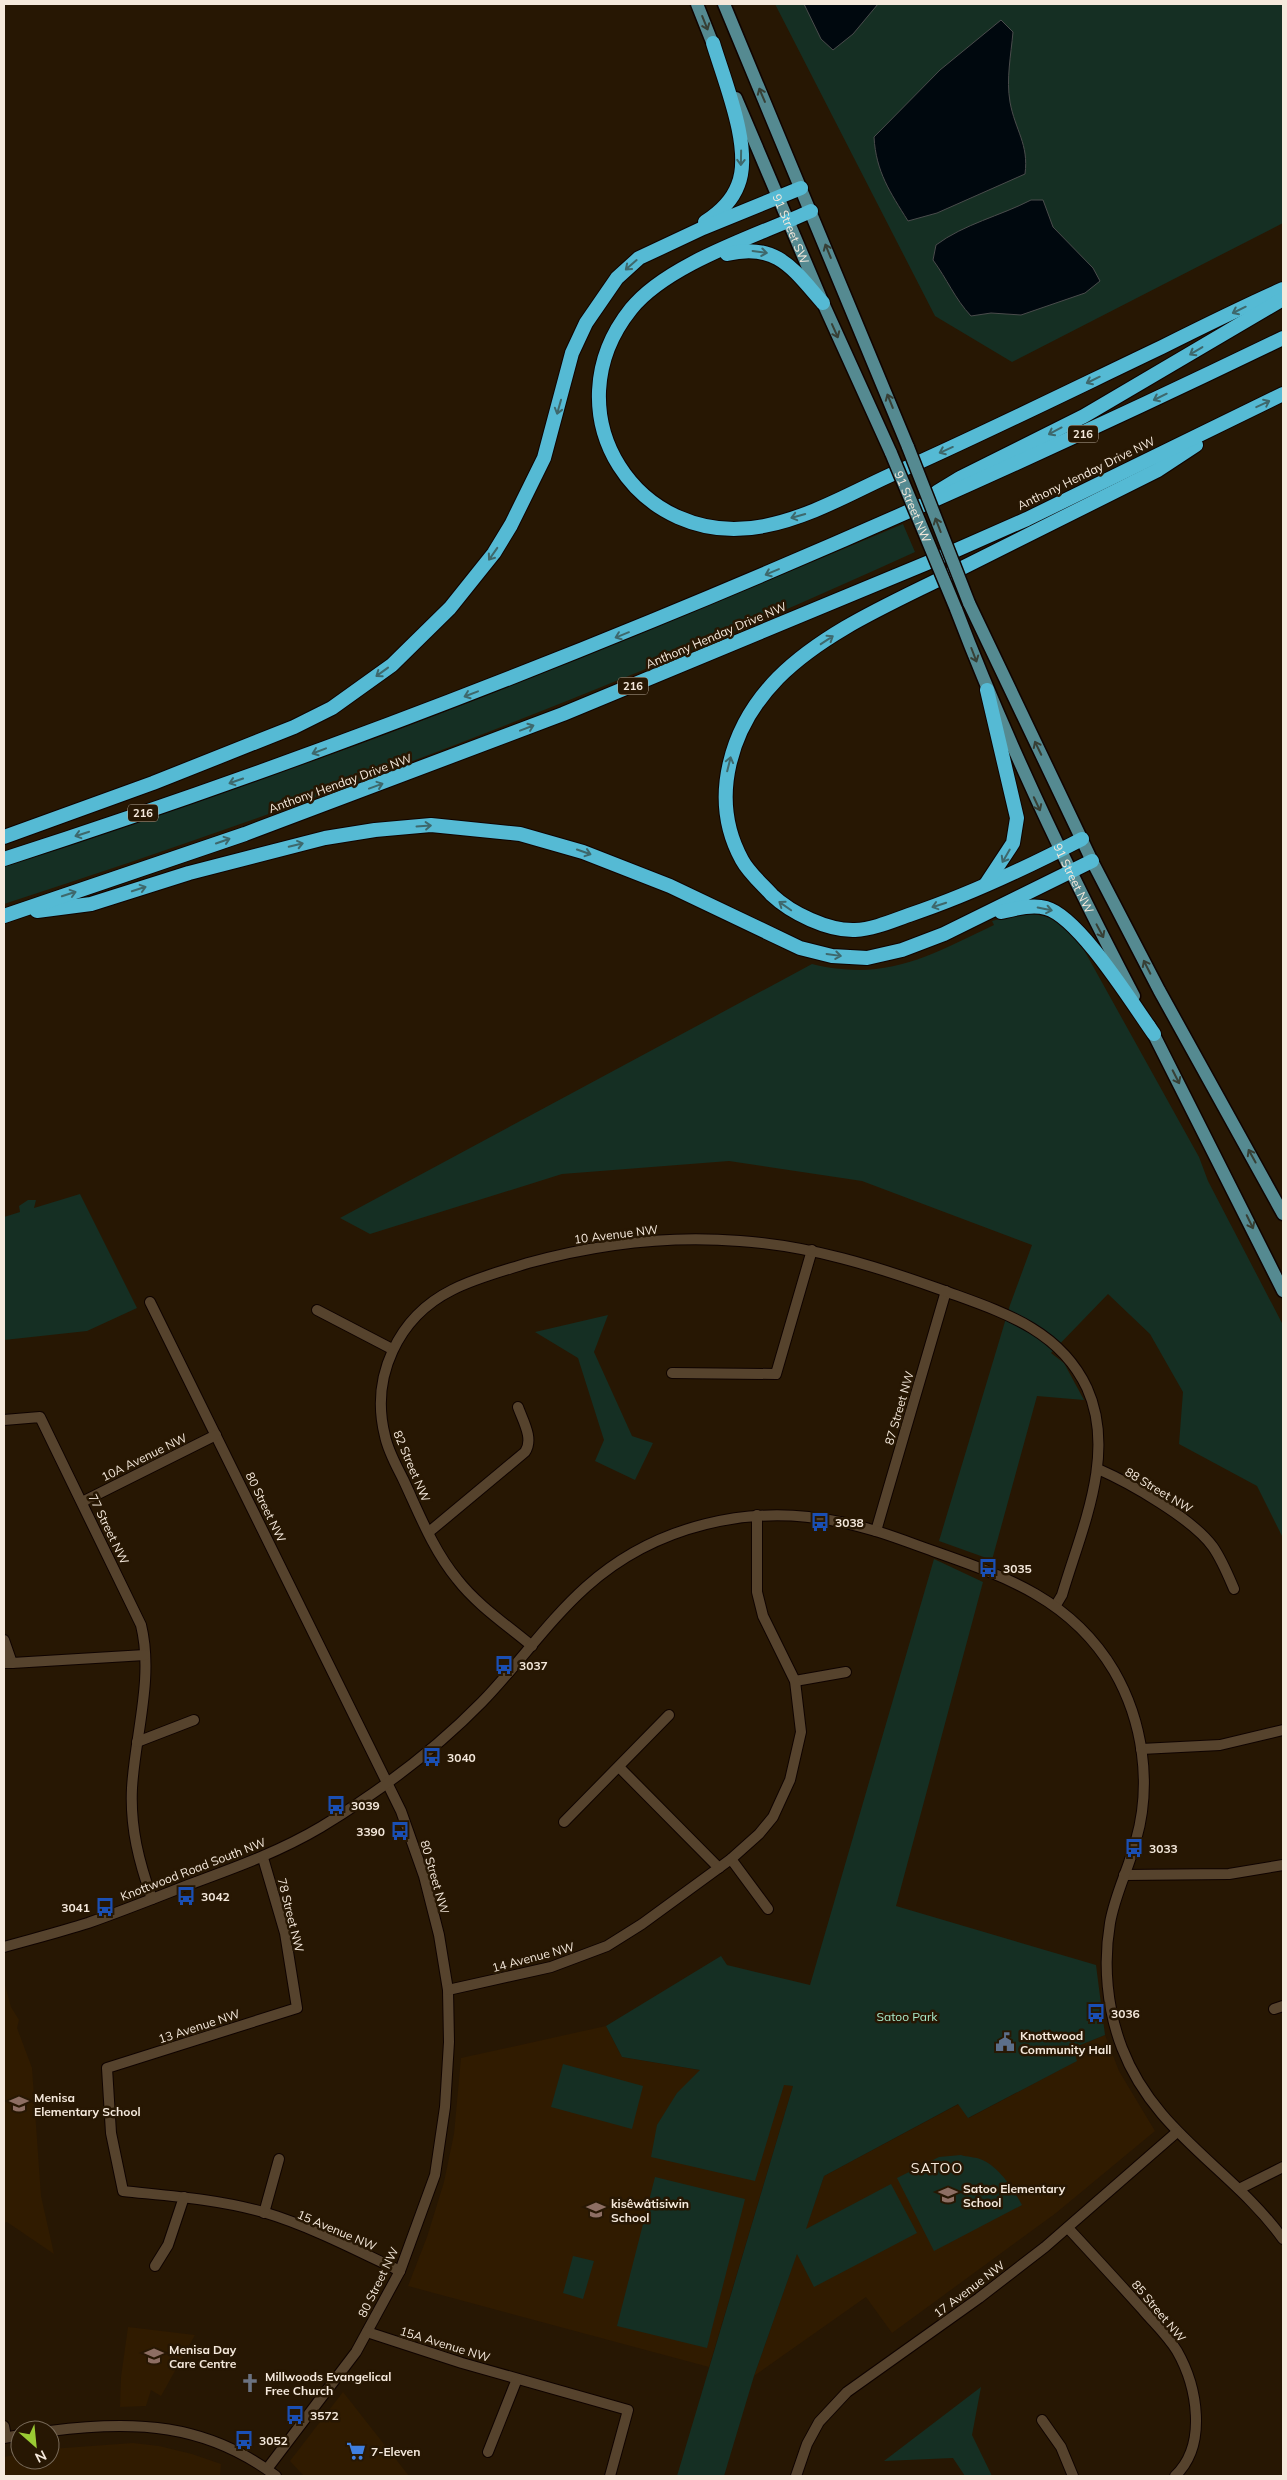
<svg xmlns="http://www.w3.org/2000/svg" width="1287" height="2480" viewBox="0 0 1287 2480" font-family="Mulish,sans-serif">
<rect width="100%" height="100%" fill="#271703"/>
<!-- built -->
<g fill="#301b00">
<path d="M4,1981L11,2007L19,2020L17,2028L32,2068L41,2196L54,2254L7,2222L4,2223Z"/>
<path d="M606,2026L622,2057L793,2086L709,2367L408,2286L427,2237L444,2182L454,2134L461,2058Z"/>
<path d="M1105,2035L1119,2071L1155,2131L1056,2213L892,2333L866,2297L754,2376L824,2176L959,2104L969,2118L1076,2061L1073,2048Z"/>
<path d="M128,2327L195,2335L161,2396L151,2390L146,2406L120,2407L121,2377Z"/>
<path d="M343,2392L409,2476H304L290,2461Z"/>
<path d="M133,2443L159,2446L192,2454L221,2464L220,2476H4V2457L20,2454V2460H50V2449Z"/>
</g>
<!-- green -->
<g fill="#152f23">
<path d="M775,4H1283V223L1012,362L935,316Z"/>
<path d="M903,524L915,552C619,687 314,804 4,904V865C151,818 298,769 442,713C597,653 750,588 903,524Z"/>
<path d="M1020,913C1052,914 1066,923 1084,950L1199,1157L1208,1181L1283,1325V1538L1257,1486L1179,1444L1183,1392L1150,1334L1108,1294L1051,1353L1064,1363L1084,1400L1037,1396L992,1560L939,1541L1010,1305L1032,1245L862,1181L729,1161L562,1174L370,1234L340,1218L812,964C886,982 929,956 994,925L992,921Z"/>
<path d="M80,1194L137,1308L87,1331L4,1340V1217L20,1212L19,1206L28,1200H36L34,1208Z"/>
<path d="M608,1315L594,1352L632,1436L653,1443L635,1480L595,1461L604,1440L578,1358L535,1332Z"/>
<path d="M934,1559L983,1582L896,1906L1096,1965L1105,2035L1073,2048L1077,2061L968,2118L958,2104L824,2176L806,2229L891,2184L917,2233L814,2287L797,2254L754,2376L724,2476H677L793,2086L784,2085L755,2181L651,2157L657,2125L677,2093L700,2070L622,2057L606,2026L721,1956L727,1965L810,1985Z"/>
<path d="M563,2064L643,2086L632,2129L551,2107Z"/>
<path d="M961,2155C967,2157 975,2157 980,2159C999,2166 1013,2189 1022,2205L934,2251L897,2178L939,2157Z"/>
<path d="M655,2177L745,2199L707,2348L617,2326Z"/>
<path d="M573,2256L594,2261L583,2299L563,2293Z"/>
<path d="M981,2387L972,2435L992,2476H965L953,2458L884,2461Z"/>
</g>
<!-- water -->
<g fill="#00080e" stroke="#4a4c4c">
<path d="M804,4H878L853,34L833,50L821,39Z"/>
<path d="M1001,20L1013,32C1011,55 1006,79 1010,102C1015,130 1029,144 1025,174L937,213L908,221C890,192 876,172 874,137L940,70Z"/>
<path d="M1031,200H1043L1053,227L1093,268L1100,281L1085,293L1021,315L991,313L971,316C955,299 947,279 933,260L936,245C964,224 1000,216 1031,200Z"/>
</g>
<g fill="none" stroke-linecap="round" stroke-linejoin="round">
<!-- minor casing -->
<g stroke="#0f0300" stroke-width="12">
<g id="minor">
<path d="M150,1302L401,1811L424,1876L439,1935L448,1990L449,2042L445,2107L435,2175L400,2271L356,2352L267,2469"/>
<path d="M317,1310L392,1349"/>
<path d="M672,1373L776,1374L812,1250"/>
<path d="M4,1420L40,1417L141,1625C154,1678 135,1735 132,1788C130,1828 139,1862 152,1899"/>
<path d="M1098,1469C1130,1483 1193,1519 1213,1547C1222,1560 1228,1575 1234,1589"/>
<path d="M82,1502L216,1435"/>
<path d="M876,1531L946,1291"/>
<path d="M429,1532L525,1452C534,1439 523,1421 518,1407"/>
<path d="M4,1640L12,1663H4"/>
<path d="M532,1646C507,1625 477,1605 457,1579C433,1550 419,1513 403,1479C396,1465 388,1451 385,1436C370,1377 398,1317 452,1290C475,1278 503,1271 528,1263C597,1244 668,1235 740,1241C811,1246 875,1266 942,1290C999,1311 1059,1328 1087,1388C1117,1454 1081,1530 1062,1595L1056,1605"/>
<path d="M12,1663L145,1655"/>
<path d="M795,1681L846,1672"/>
<path d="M137,1742L194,1720"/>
<path d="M1141,1749L1220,1745L1283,1730"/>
<path d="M619,1767L719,1868"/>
<path d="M564,1822L669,1715"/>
<path d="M263,1858L285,1933L297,2008L107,2068L111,2133L123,2191C170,2196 217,2199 263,2212C310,2226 356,2250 400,2271"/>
<path d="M731,1859L768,1909"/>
<path d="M1124,1875L1229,1874L1283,1865"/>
<path d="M4,1947C32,1939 60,1932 88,1923C122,1911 155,1898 188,1885C234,1868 279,1852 321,1827C377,1793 436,1749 482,1702C518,1665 548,1621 586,1587C655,1525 751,1503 840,1522C872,1528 902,1540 933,1551C1007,1577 1072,1600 1114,1671C1143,1721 1152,1784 1136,1840C1129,1868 1115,1894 1110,1923C1103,1964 1107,2009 1122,2048C1155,2134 1232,2168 1283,2239"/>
<path d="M448,1990L551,1967L607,1946L642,1924L731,1859L759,1834L773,1817L790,1780L801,1732L795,1681L763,1616L757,1592V1515"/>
<path d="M1274,2009L1283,2006"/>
<path d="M1239,2189L1283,2167"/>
<path d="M264,2213L279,2159"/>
<path d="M1068,2228C1093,2255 1118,2282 1143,2310C1154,2323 1168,2336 1177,2351C1197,2386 1208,2445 1175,2476"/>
<path d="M155,2266L168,2245L184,2197"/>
<path d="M367,2332L462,2363L628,2410L610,2476"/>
<path d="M1042,2420L1061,2447L1073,2476"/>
<path d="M4,2426L6,2437"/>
<path d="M50,2431C134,2420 206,2423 276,2476"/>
<path d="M4,2438L20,2435"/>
<path d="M488,2452L517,2379"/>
<path d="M796,2476L807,2444L819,2422L847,2392L979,2298L1045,2247L1177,2132"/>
</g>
</g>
<!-- major casing -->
<g stroke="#0f0300" stroke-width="15">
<g id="major">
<path d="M697,4L716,52"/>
<path d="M724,4L908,447"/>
<path id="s1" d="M736,98L823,303L891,453"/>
<path d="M969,603L1092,861L1159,990L1283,1214"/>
<path id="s2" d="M956,609C1007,743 1068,870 1134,996"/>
<path d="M1149,1025L1283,1291"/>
</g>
</g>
<!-- highway casing -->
<g stroke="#0f0300" stroke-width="16">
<g id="highway">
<path d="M811,211C757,236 668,263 631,309C548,413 638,551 764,526C815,516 857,489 904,469C991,430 1076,388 1162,347C1202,327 1242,307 1283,289"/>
<path d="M705,222C719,213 732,201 738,185C753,149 724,80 713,43"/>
<path d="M727,254C777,242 793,269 823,303"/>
<path d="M937,492L960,478L1084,416L1283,299"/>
<path d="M4,837L153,783L294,727L332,708L392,665L450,608L494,553L511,525L544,458L572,353L586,323L617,278L639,258L703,228L801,188"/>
<path d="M1082,839C1026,868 969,895 909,915C892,921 874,929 855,930C828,931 791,913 772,895C762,884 749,873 742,860C708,798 731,726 778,678C824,632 890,604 948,575C1018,540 1088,505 1158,470L1196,445"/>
<path d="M4,859C444,717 867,539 1283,338"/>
<path d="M986,884L1013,843L1017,818L987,690"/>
<path d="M37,911L91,904L189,873L325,838L375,830L431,825L520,834L583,852L670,886L800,948L832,956L867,958L902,950L944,934L1092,861"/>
<path d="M1001,912C1014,909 1032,904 1046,908C1079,917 1132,1003 1154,1034"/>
<path d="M4,916L245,834L563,714L927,563L1027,519L1283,394"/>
</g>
</g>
<!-- minor -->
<use href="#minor" stroke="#56432d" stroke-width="10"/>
<!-- major -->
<use href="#major" stroke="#558a91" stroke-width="12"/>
<!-- highway -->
<use href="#highway" stroke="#55bad4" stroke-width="14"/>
<!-- major-bridge casing -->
<g stroke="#0f0300" stroke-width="15" stroke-linecap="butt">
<g id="major-bridge">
<path d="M908,447L969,603"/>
<path id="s3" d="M891,453L956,609"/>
</g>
</g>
<!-- major-bridge -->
<use href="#major-bridge" stroke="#558a91" stroke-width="12"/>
</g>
<!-- one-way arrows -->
<defs><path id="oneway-shaft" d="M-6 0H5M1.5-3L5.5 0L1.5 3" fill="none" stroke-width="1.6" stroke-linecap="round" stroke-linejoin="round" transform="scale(1.25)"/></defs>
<g stroke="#373f35">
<use href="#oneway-shaft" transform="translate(705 23) rotate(68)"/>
<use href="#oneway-shaft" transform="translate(762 95) rotate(-113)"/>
<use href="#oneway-shaft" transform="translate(828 251) rotate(-112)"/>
<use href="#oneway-shaft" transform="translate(835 331) rotate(66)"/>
<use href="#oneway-shaft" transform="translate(890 401) rotate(-112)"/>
<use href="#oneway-shaft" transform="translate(938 525) rotate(-111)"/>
<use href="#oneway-shaft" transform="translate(974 655) rotate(69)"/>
<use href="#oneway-shaft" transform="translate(1038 748) rotate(-116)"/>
<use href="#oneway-shaft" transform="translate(1037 804) rotate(65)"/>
<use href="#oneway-shaft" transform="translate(1100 931) rotate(62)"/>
<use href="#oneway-shaft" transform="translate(1147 967) rotate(-117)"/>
<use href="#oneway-shaft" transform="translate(1176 1077) rotate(63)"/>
<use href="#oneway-shaft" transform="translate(1252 1156) rotate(-119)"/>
<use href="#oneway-shaft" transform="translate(1250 1222) rotate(64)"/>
</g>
<g stroke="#3e686c">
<use href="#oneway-shaft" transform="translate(741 158) rotate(91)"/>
<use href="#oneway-shaft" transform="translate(760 252) rotate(8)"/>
<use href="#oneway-shaft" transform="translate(631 265) rotate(139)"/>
<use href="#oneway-shaft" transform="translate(1239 310) rotate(154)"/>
<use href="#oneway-shaft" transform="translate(1196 351) rotate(149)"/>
<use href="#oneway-shaft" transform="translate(1093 380) rotate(154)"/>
<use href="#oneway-shaft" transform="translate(1160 397) rotate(154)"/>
<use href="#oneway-shaft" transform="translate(1263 404) rotate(-25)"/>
<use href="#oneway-shaft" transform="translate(559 407) rotate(106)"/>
<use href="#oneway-shaft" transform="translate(1055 431) rotate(152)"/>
<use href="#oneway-shaft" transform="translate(946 450) rotate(156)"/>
<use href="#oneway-shaft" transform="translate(798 516) rotate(164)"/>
<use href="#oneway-shaft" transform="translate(493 554) rotate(125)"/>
<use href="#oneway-shaft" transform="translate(772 572) rotate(157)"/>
<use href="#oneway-shaft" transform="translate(622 635) rotate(158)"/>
<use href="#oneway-shaft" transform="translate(827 640) rotate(-33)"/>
<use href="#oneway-shaft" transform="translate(382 672) rotate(144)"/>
<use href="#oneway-shaft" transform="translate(471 694) rotate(159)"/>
<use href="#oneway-shaft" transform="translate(527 728) rotate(-21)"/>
<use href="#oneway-shaft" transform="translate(319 751) rotate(159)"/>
<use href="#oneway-shaft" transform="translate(729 764) rotate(-76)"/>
<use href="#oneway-shaft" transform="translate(236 781) rotate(161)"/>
<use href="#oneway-shaft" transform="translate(376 786) rotate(-20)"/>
<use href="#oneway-shaft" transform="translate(424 826) rotate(-4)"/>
<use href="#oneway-shaft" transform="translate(82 834) rotate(162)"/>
<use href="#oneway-shaft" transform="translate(223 841) rotate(-19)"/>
<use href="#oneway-shaft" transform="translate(296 845) rotate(-13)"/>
<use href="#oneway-shaft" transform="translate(584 852) rotate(19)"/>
<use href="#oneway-shaft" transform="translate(1006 856) rotate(120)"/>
<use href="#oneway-shaft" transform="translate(139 889) rotate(-18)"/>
<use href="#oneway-shaft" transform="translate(69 894) rotate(-18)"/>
<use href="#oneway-shaft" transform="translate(939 905) rotate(162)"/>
<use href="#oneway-shaft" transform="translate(785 906) rotate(-145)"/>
<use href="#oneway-shaft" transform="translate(1045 909) rotate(12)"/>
<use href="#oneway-shaft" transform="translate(834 955) rotate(8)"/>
</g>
<!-- icons -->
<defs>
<g id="bus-bare" transform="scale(1.5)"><path d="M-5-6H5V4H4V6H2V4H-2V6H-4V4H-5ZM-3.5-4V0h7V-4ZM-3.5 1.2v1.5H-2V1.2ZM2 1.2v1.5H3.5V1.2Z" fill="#1a4fb4" stroke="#271703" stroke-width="2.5" paint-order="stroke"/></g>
<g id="civic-bare" transform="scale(1.5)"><path d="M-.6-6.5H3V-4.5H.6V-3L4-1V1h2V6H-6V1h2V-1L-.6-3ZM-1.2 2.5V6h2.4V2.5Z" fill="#5c6f8a" stroke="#271703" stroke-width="2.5" paint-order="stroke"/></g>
<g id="school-bare" transform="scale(1.5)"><path d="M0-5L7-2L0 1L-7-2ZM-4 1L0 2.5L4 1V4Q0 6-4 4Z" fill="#8d6e63" stroke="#271703" stroke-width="2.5" paint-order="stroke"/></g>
<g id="church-bare" transform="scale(1.5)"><path d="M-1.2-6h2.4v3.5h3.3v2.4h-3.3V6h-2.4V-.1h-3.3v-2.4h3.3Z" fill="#6b7280" stroke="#271703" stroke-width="2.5" paint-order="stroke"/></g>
<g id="supermarket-bare" transform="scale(1.5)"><path d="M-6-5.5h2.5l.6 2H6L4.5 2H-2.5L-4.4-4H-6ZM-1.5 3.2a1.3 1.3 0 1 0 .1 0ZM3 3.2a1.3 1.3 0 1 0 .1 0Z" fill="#3f7fe0" stroke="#271703" stroke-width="2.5" paint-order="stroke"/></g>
</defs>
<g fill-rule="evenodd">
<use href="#bus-bare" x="820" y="1522"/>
<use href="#bus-bare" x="988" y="1568"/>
<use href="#bus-bare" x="504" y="1665"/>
<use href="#bus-bare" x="432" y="1757"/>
<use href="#bus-bare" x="336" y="1805"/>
<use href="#bus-bare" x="400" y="1831"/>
<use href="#bus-bare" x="1134" y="1848"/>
<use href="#bus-bare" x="186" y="1896"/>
<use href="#bus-bare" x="105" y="1907"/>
<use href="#bus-bare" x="1096" y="2013"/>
<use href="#civic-bare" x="1005" y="2042"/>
<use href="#school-bare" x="19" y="2104"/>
<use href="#school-bare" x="948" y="2195"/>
<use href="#school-bare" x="596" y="2210"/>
<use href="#school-bare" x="154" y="2356"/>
<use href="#church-bare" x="250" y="2383"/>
<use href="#bus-bare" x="295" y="2415"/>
<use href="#bus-bare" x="244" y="2440"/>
<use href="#supermarket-bare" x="356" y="2451"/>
</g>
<g text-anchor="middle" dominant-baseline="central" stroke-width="5" stroke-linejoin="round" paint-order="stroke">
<!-- shield labels -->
<g fill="#271703" stroke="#b7aa9b" stroke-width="1">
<rect x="1068" y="425.5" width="30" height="17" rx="4"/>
<rect x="618" y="677.5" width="30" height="17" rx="4"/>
<rect x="128" y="804.5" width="30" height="17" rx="4"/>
</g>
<g font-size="11" font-weight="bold" fill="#f5e9dc">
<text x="1083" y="434">216</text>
<text x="633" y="686">216</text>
<text x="143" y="813">216</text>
</g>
<!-- street labels -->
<g font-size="12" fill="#f5e9dc" stroke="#271703">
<text stroke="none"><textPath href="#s1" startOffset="142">91 Street SW</textPath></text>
<text transform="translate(1086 473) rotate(-26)">Anthony Henday Drive NW</text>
<text stroke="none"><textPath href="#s3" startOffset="58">91 Street NW</textPath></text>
<text transform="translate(716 635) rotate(-23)">Anthony Henday Drive NW</text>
<text transform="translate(340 783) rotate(-20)">Anthony Henday Drive NW</text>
<text stroke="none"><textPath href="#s2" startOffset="294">91 Street NW</textPath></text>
<text transform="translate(616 1234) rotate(-7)">10 Avenue NW</text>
<text transform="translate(899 1408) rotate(-74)">87 Street NW</text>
<text transform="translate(144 1457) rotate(-26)">10A Avenue NW</text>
<text transform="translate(412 1466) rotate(67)">82 Street NW</text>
<text transform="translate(1159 1490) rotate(31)">88 Street NW</text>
<text transform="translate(266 1507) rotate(64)">80 Street NW</text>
<text transform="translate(109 1529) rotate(64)">77 Street NW</text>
<text transform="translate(193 1869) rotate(-21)">Knottwood Road South NW</text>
<text transform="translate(435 1877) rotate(74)">80 Street NW</text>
<text transform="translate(291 1915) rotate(76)">78 Street NW</text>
<text transform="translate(533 1957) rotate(-15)">14 Avenue NW</text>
<text transform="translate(199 2026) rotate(-18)">13 Avenue NW</text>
<text transform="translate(337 2230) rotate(23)">15 Avenue NW</text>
<text transform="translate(378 2282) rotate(-64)">80 Street NW</text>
<text transform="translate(969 2289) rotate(-37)">17 Avenue NW</text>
<text transform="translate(1159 2311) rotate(50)">85 Street NW</text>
<text transform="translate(445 2344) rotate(17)">15A Avenue NW</text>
</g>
<!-- poi labels -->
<g font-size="12" font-weight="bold" fill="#f5e9dc" stroke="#271703" text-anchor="start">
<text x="835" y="1522">3038</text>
<text x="1003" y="1568">3035</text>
<text x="519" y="1665">3037</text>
<text x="447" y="1757">3040</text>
<text x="351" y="1805">3039</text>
<text x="385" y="1831" text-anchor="end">3390</text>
<text x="1149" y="1848">3033</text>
<text x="201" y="1896">3042</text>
<text x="90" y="1907" text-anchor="end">3041</text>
<text x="1111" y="2013">3036</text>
<text x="1020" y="2035">Knottwood<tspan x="1020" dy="14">Community Hall</tspan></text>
<text x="34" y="2097">Menisa<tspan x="34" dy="14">Elementary School</tspan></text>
<text x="963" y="2188">Satoo Elementary<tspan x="963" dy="14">School</tspan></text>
<text x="611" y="2203">kisêwâtisiwin<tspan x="611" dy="14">School</tspan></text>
<text x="169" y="2349">Menisa Day<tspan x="169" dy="14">Care Centre</tspan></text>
<text x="265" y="2376">Millwoods Evangelical<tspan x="265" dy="14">Free Church</tspan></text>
<text x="310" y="2415">3572</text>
<text x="259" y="2440">3052</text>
<text x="371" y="2451">7-Eleven</text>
</g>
<!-- park labels -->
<g font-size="12" fill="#a9ebcb" stroke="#271703">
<text x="907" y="2016">Satoo Park</text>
</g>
<!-- neighbourhood labels -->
<g font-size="14" letter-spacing="1" fill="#f5e9dc" stroke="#271703">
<text x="937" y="2168">SATOO</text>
</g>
</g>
<!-- border -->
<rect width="1287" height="2480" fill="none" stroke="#f5e9dc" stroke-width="10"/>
<!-- north arrow -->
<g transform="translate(35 2445) rotate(153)"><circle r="24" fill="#271703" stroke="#796b5a"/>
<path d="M0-4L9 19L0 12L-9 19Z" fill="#9acb34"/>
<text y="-8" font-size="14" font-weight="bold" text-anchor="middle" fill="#f5e9dc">N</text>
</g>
</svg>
